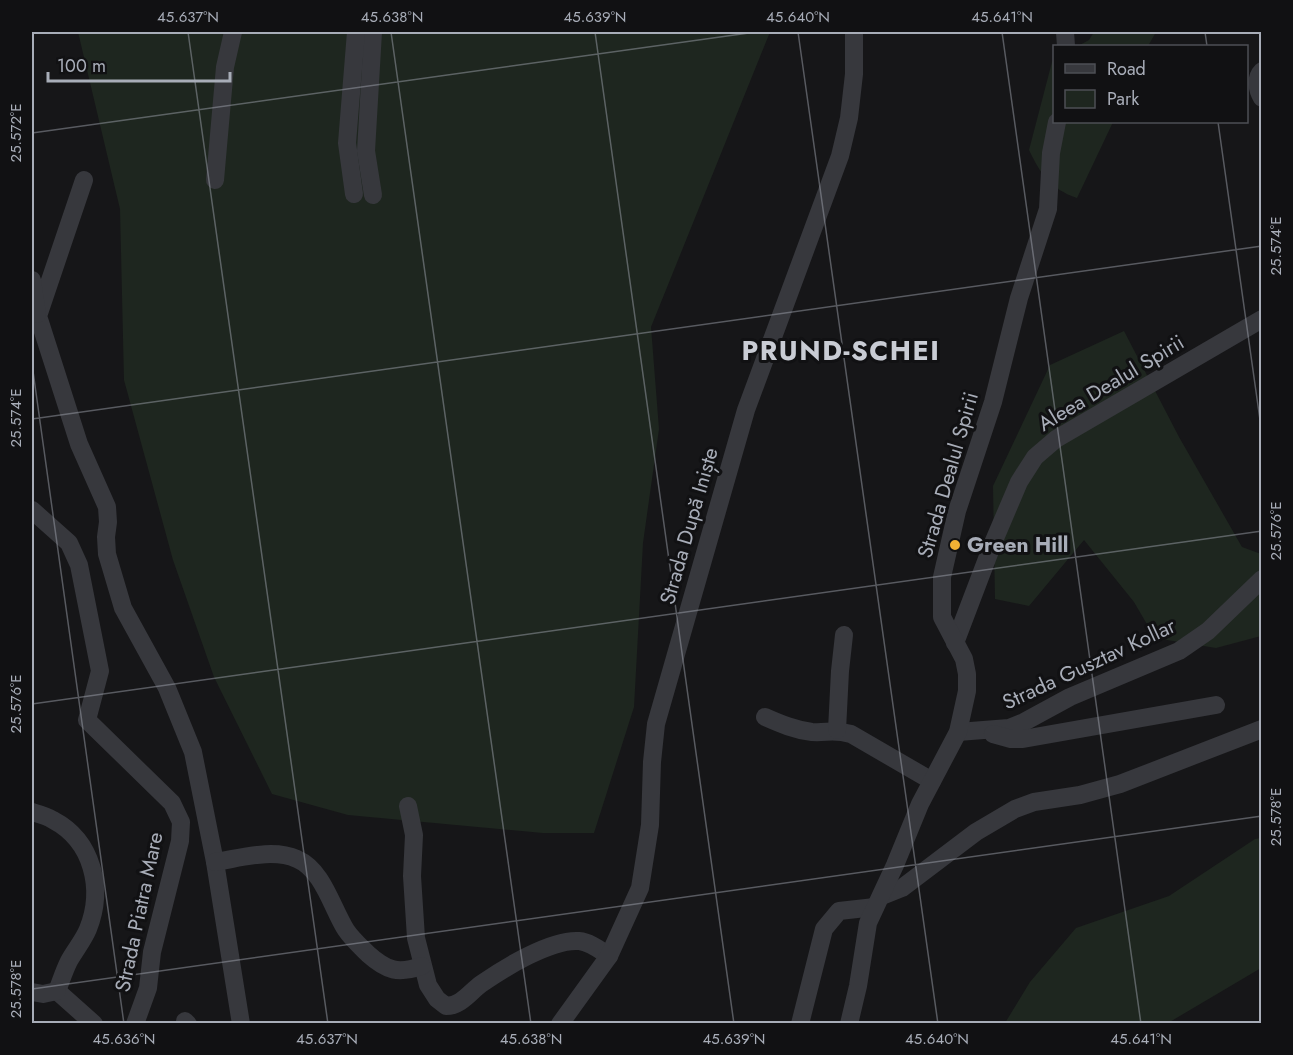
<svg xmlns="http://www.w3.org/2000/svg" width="1293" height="1055" viewBox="0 0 1293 1055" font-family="Jost,sans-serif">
<rect width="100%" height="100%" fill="#161618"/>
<!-- green -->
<g fill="#1e261f">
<path d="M78,32H770L651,327L659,429L643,543L634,707L594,833H543L348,815L272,794L214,677L173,560L124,380L120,209Z"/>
<path d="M1094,32H1156L1148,46H1078L1089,40Z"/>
<path d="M1054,60V122H1113L1077,198C1051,189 1041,175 1029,150L1052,62Z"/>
<path d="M1124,331L1179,437L1242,547L1261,554V636L1216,648L1155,638L1134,602L1084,540L1029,606L995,599L993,486L1050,365Z"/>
<path d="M1261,838V968L1168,1023H1005L1030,982L1076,928L1169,896L1255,839Z"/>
</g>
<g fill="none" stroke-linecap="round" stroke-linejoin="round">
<!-- minor -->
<g stroke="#37383d" stroke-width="18">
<path d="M373,32L366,151L373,195"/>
<path d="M1065,32L1066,46"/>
<path d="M1262,71C1255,78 1257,90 1262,98"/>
<path d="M84,180L38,316L79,444L107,507L108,522L106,537L107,554L123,608L167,688L193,752L215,862L241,1024"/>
<path d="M215,180L225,67L233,32"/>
<path d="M354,194L347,143L356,32"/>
<path d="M32,280L37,314"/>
<path d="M32,510L69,543L79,565L100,671L87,720L172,803L181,822L180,841L152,952L148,988L135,1024"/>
<path d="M955,643L993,543L1019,482L1035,457L1056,439L1262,319"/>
<path d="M765,717C781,724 795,730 812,732C828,733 833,729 851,734L932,781"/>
<path d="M837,730L840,671L844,635"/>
<path d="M958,732L1009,728L1024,722L1070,697L1179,651L1208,631L1262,579"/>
<path d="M993,734L1011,739H1023L1216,705"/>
<path d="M408,806L414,835L412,876L416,938L428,985L437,999L446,1006C461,1006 470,992 481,984C504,968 551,939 579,941C590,942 600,950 609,956"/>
<path d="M32,812C39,814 47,816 53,820C93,841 104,889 88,929C83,941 75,950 69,961C64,971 61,981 57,991"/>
<path d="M215,862C241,858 273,848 297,859C323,870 332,908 346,930C352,939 361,947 368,954C387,971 398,974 422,966"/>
<path d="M882,896L902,888L976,832L1015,809L1034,802L1080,795L1120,784L1262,729"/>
<path d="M57,991L94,1024"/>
<path d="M32,992L43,994L57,991"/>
<path d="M185,1021L188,1024"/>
<path d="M560,1024L609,956L640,888L650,825L652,762L656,724L746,410L840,156L849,118L854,74V32"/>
<path d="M800,1024L824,929L839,911L875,907"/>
<path d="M849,1024L858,986L868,923L895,865L920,804L958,732L967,691V674L964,659L942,617V577L957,511L993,402L1019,298L1048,209L1051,153L1057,122"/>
</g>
</g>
<!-- ticks -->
<path fill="none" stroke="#a8adb8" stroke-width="1.5" stroke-opacity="0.45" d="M188,32L328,1024M391,32L531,1024M595,32L734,1024M798,32L938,1024M1002,32L1141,1024M1205,32L1207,46M1218,122L1262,434M32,133L756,32M32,364L124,1024M32,419L1262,246M32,704L1262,531M32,989L1262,816"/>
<!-- markers -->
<circle fill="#f2b134" stroke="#111113" stroke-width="2" cx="955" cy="545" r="6"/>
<g text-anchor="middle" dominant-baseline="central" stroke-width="6" stroke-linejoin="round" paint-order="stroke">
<!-- street labels -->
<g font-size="21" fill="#a8adb8" stroke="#111113">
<text transform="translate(1111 383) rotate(-31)">Aleea Dealul Spirii</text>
<text transform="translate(948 475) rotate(-74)">Strada Dealul Spirii</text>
<text transform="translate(689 526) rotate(-74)">Strada După Iniște</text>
<text transform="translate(1089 664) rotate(-25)">Strada Gusztav Kollar</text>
<text transform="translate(139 912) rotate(-78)">Strada Piatra Mare</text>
</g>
<!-- poi labels -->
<g font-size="21" font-weight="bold" fill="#a8adb8" stroke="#111113" text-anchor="start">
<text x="967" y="545">Green Hill</text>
</g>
<!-- district labels -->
<g font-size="27" font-weight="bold" letter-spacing="1.5" fill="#c9ccd4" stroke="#111113">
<text x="841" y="350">PRUND-SCHEI</text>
</g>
</g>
<!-- border -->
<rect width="1293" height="1055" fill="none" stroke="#111113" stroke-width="66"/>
<!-- legend -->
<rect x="1053" y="45" width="195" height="78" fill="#111113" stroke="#4d4f55" stroke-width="1.5"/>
<rect x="1065" y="64" width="30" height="9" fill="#37383d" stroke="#4d4f55" stroke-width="1.5"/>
<text x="1107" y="75" font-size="18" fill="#a8adb8">Road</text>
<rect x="1065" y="90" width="30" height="18" fill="#1e261f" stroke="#4d4f55" stroke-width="1.5"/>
<text x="1107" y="105" font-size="18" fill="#a8adb8">Park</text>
<!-- scale -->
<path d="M48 72v9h182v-9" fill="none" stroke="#a8adb8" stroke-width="3"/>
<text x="57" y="72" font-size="18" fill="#a8adb8" stroke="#111113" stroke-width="4.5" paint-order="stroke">100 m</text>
<rect x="33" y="33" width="1227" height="989" fill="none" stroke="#a8adb8" stroke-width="2"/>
<g font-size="15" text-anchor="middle" fill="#a8adb8">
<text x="188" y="22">45.637°N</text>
<text x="392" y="22">45.638°N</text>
<text x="595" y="22">45.639°N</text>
<text x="798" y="22">45.640°N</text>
<text x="1002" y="22">45.641°N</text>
<text transform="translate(16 133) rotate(-90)" y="5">25.572°E</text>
<text transform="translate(1276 246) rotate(-90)" y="5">25.574°E</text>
<text transform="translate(16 418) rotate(-90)" y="5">25.574°E</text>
<text transform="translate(1276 531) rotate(-90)" y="5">25.576°E</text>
<text transform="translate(16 704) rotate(-90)" y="5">25.576°E</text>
<text transform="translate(1276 817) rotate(-90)" y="5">25.578°E</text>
<text transform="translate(16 989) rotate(-90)" y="5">25.578°E</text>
<text x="124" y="1044">45.636°N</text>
<text x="327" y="1044">45.637°N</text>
<text x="531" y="1044">45.638°N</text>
<text x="734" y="1044">45.639°N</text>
<text x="937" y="1044">45.640°N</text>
<text x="1141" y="1044">45.641°N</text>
</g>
</svg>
